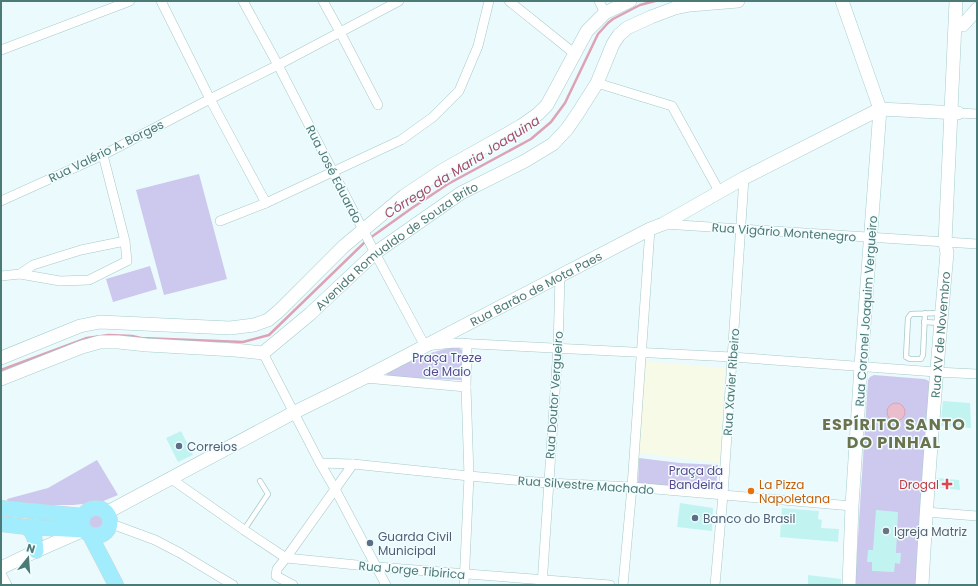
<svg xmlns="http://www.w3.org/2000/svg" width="978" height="586" viewBox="0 0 978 586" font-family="Poppins,sans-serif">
<rect width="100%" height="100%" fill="#ebfafd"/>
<!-- education -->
<path fill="#f7fae7" d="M645,361L725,368L720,463L639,453Z"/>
<!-- green -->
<g fill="#cdc8ed">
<path d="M199,174L227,279L164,295L136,190Z"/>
<path d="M150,266L157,289L113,302L106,279Z"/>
<path d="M452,347L459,348L463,351L461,380L387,377V372L427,354Z"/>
<path d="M874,375L924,379L927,380L930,382L918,585H855L868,380L870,377Z"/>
<path d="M639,458L680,463L718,465L716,486L717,491L638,483Z"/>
<path d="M97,460L118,495L101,502L73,505H49L8,503L7,499L48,488Z"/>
<circle cx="96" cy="521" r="7"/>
</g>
<!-- water -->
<circle fill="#e9bdcb" stroke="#dba3b4" cx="896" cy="412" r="9"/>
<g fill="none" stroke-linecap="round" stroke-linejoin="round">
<!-- stream -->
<g stroke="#dba3b4" stroke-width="2.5">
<path d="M370,238L412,208L448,184L531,139L551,122L565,103L598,34L608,23L613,19L640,5L655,1"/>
<path d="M1,370L87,338L109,335L132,336L141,338L243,342L269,335L366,241"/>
</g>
</g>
<!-- building -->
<g fill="#c1f4f1">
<path d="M943,401L970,403L971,428L940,426Z"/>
<path d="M181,431L193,455L178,462L166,438Z"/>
<path d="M937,478L959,480L960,490L936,487Z"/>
<path d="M680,503L713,508L712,531L677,527Z"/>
<path d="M782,508L819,511L818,519L822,520L821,528L839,529L838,542L780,537Z"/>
<path d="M876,510L898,512L896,553H901L900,564L895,563L894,572L872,571V562H867L868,550H873Z"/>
<path d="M808,575L841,579V585H808Z"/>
</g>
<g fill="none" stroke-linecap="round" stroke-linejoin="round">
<!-- lane casing -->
<g stroke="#a7c9c8" stroke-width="6">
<g id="lane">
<path d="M925,313L923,355L921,359H910L906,357L908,318L911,314L939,313"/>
<path d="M924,322L940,323"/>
<path d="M244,530L268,494L260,481"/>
</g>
</g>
<!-- street casing -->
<g stroke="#a7c9c8" stroke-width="10">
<g id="street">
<path d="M161,1L210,99L266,203"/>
<path d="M243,1L278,65L375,253L425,346L454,343L732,357L936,372L977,374"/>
<path d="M323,1L340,32L378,105"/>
<path d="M509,1L575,54"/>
<path d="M599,1L605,13"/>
<path d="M1,50L130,1"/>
<path d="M597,83L672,106L719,191"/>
<path d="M958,113L977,114"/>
<path d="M103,155L125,241L127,261L89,280L60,281L20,274L33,265L81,250L125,241"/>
<path d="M1,201L103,155L210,99L278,65L399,1"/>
<path d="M220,221L266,203L401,140L433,117L459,91L478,46L489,1"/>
<path d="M664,224L977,244"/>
<path d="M1,276L20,274"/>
<path d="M263,353L320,463L335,489L386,585"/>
<path d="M365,378L466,387"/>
<path d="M320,463L353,464L469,476L548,483L632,487L852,506"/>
<path d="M170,478L244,530L286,558L377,567L610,585"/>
<path d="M926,512L977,516"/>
<path d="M109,523L155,540L180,553L233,585"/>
<path d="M1,574L7,585"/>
<path d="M293,585L276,576L277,569L286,558L353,464"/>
<path d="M464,585L469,476L466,387L467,343"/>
<path d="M542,585L558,348L560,276"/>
<path d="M623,585L632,487L650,229"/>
<path d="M715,585L723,495L744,178"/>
</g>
</g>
<!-- secondary casing -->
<g stroke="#a6cdcd" stroke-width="14">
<g id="secondary">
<path d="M842,1L880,109L861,366L852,506L849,585"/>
<path d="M956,25H963L977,9"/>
<path d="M1,358L80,326L100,322L230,328L254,325L268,320L279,311L344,246L404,196L443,170L521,126L538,114L547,105L587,31L605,13L630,1"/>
<path id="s1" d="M1,379L82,347L100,342H118L147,345L235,350L263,353L310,314L375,253L461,193L525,161L553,144L567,129L578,113L597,83L613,44L619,35L627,28L651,17L675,8L690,5L738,1"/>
<path id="s2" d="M106,513L293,413L364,378L425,346L650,229L663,224L744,178L880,109L958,113"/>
<path d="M1,568L36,551L84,530"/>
<path id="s3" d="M922,585C928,474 937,363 947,253L945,243L956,1"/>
</g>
</g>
<!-- primary casing -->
<g stroke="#c9d7d6" stroke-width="16">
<g id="primary">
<path d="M1,508L83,516"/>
<circle cx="96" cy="522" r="14"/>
<path d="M1,524L27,527L84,530"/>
<path d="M27,527C35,534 35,540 36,551"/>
<path d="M90,535L116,585"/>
</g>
</g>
<!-- lane -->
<use href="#lane" stroke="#fff" stroke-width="4.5"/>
<!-- street -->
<use href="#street" stroke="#fff" stroke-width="9"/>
<!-- secondary -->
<use href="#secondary" stroke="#fff" stroke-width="13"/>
<!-- primary -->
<use href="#primary" stroke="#a2edfd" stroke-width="15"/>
</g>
<!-- markers -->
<g fill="#5c6f8a" stroke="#f2fdff" stroke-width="1.5">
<circle cx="179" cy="446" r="4"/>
<circle cx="695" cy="518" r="4"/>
<circle cx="370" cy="543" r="4"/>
</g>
<path fill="#e0444e" stroke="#f2fdff" stroke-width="1.5" d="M945 478h4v4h4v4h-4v4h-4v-4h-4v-4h4z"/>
<circle fill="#e8710a" stroke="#f2fdff" stroke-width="1.5" cx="751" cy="491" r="4"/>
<circle fill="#6b7280" stroke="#f2fdff" stroke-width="1.5" cx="886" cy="531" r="4"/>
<g text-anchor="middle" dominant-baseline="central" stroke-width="3" stroke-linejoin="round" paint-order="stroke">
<!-- street labels -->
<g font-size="12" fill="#4c7a76" stroke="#f2fdff">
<text transform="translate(106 151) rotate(-26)">Rua Valério A. Borges</text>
<text transform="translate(334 174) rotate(63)">Rua José Eduardo</text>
<text transform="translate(784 232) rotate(4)">Rua Vigário Montenegro</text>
<text stroke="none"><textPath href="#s1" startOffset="441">Avenida Romualdo de Souza Brito</textPath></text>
<text stroke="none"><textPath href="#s2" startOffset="485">Rua Barão de Mota Paes</textPath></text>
<text transform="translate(866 311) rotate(-86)">Rua Coronel Joaquim Vergueiro</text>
<text stroke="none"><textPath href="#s3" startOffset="251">Rua XV de Novembro</textPath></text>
<text transform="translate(731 382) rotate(-86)">Rua Xavier Ribeiro</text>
<text transform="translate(554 395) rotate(-86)">Rua Doutor Vergueiro</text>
<text transform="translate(586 485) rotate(4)">Rua Silvestre Machado</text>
<text transform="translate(412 570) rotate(5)">Rua Jorge Tibirica</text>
</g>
<!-- park labels -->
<g font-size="12" fill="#5a488d" stroke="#f2fdff">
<text x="447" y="357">Praça Treze<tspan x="447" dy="14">de Maio</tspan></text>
<text x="696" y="470">Praça da<tspan x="696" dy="14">Bandeira</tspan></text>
</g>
<!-- service labels -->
<g font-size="12" fill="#4e5e75" stroke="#f2fdff" text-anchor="start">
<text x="187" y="446">Correios</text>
<text x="703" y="518">Banco do Brasil</text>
<text x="378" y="536">Guarda Civil<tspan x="378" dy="14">Municipal</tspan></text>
</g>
<!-- food labels -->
<g font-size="12" fill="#c56008" stroke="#f2fdff" text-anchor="start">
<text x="759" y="484">La Pizza<tspan x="759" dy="14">Napoletana</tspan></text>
</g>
<!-- health labels -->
<g font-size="12" fill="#be3a42" stroke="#f2fdff" text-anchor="end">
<text x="939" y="484">Drogal</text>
</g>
<!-- worship labels -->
<g font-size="12" fill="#5b616d" stroke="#f2fdff" text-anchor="start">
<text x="894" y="531">Igreja Matriz</text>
</g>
<!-- water labels -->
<g font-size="13" font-style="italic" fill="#a44d66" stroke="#f2fdff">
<text transform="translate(462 167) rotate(-32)">Córrego da Maria Joaquina</text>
</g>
<!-- district labels -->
<g font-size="16" font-weight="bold" letter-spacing="1" fill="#6b734e" stroke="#f2fdff">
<text x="894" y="424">ESPÍRITO SANTO<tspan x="894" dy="18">DO PINHAL</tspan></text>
</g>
</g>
<!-- border -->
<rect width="978" height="586" fill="none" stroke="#4c7a76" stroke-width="4"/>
<!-- north arrow -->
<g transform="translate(28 558) rotate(17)" stroke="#f2fdff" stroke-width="3" paint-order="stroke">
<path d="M0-3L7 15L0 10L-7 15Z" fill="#4c7a76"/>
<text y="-6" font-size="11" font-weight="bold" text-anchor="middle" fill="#4c7a76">N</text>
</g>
</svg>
